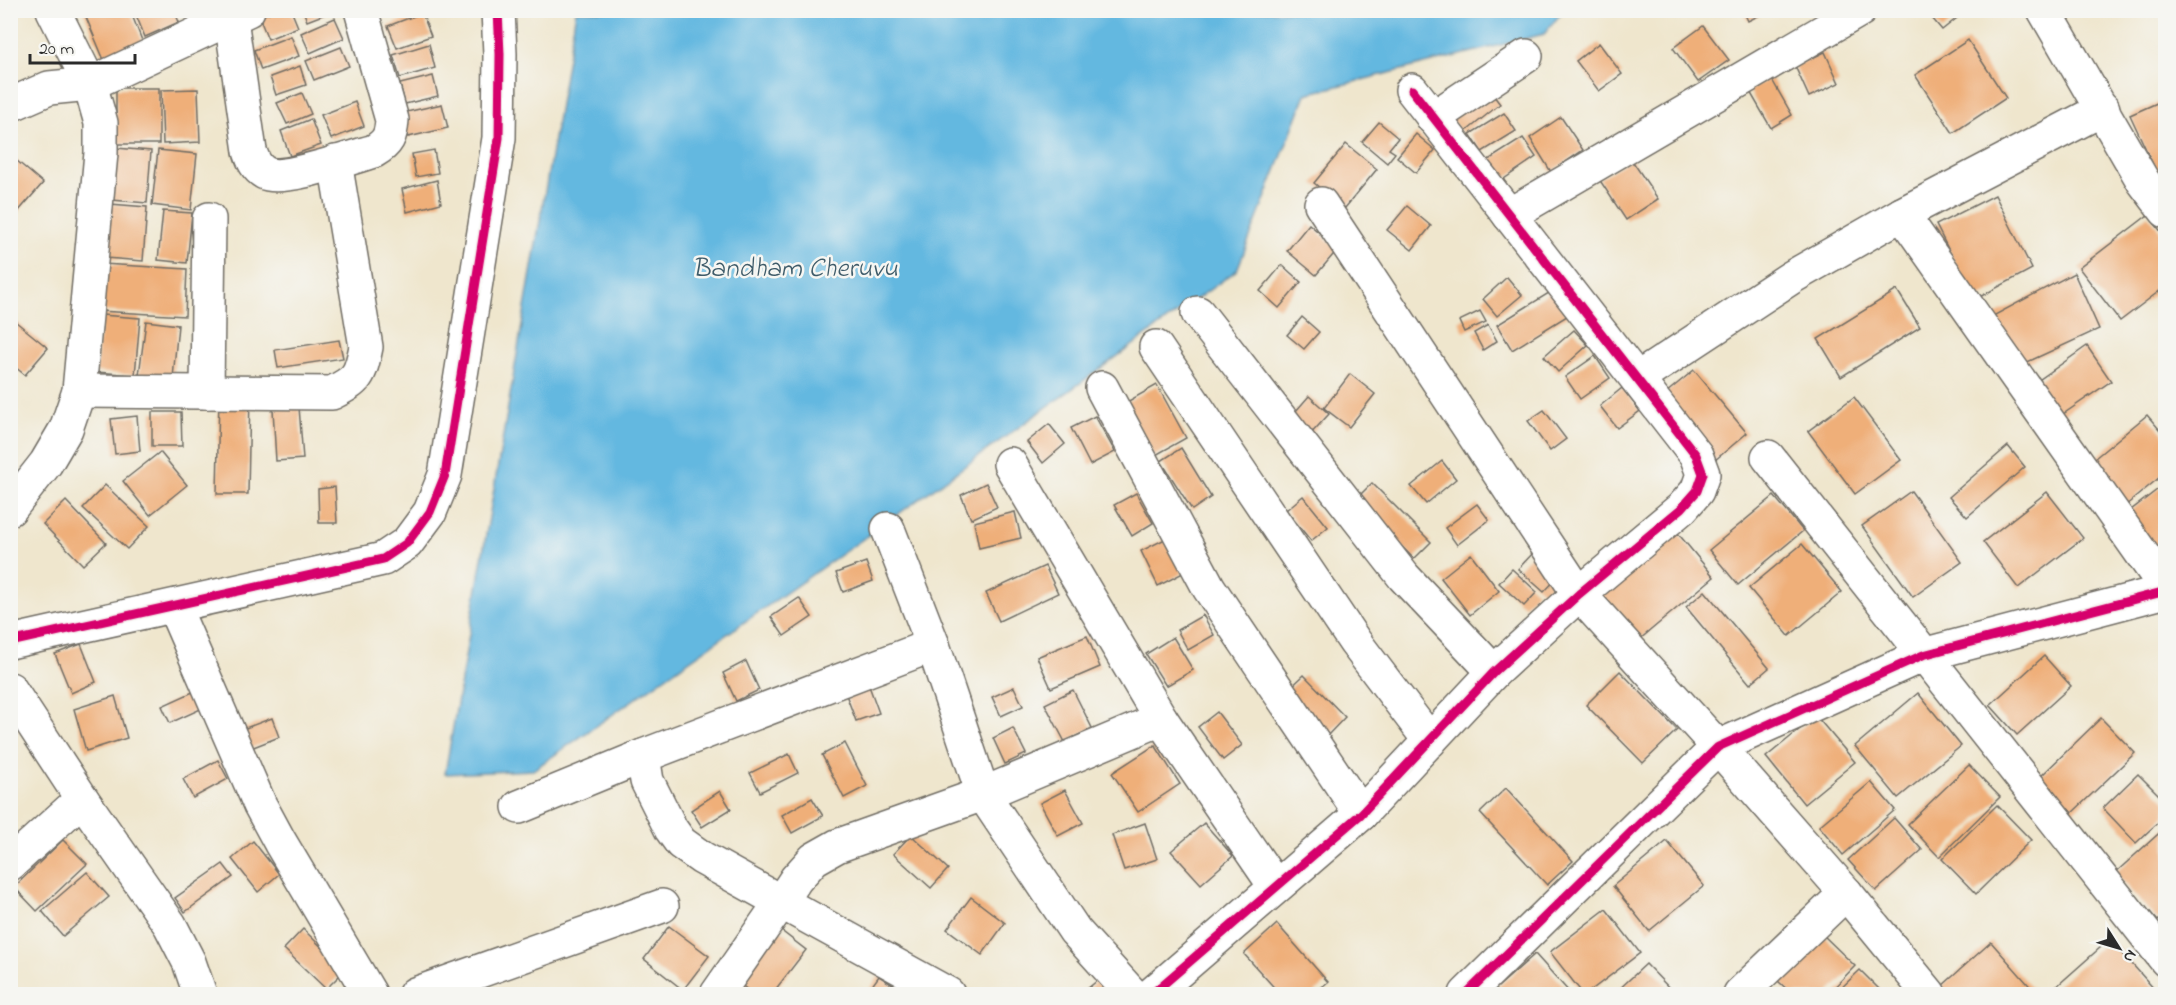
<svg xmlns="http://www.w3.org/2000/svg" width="2176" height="1005" viewBox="0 0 2176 1005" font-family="'Indie Flower',sans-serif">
<rect width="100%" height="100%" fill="#f6f6f2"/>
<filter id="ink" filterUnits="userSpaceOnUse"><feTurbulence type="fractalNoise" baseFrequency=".0167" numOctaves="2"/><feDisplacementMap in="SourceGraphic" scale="12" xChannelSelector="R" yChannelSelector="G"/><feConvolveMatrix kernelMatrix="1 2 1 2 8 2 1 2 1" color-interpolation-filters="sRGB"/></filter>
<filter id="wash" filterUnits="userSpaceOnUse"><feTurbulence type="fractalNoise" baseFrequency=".008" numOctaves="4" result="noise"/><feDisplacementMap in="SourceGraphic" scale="24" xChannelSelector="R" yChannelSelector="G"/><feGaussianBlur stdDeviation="1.35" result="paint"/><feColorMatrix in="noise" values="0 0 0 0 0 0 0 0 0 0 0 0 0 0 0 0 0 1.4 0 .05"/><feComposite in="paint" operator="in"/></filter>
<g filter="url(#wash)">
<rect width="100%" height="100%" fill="#efe6cd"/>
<!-- water -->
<path fill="#64b8e0" stroke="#487286" stroke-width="1.5" d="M576,11H1563L1544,34L1306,94L1237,270L890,520L533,770L445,774Z"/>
<g id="blocks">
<!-- building -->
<g fill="#efaf79">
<path d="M83,10H130L143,43L104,60Z"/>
<path d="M134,10H174L179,22L145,37Z"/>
<path d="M275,10H291L298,27L268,39L259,17Z"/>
<path d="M303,10H333V11L307,21Z"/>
<path d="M1743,10H1770L1748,21Z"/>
<path d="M1941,10H1967L1942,30L1932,18Z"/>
<path d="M422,13L431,36L397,48L388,26Z"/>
<path d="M335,18L344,38L310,53L301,33Z"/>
<path d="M1703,26L1729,60L1698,82L1673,48Z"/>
<path d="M291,36L299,56L261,70L254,50Z"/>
<path d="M1968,40L2006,98L1953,133L1915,75Z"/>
<path d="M1599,43L1622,74L1599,91L1576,61Z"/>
<path d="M429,44L435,68L400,78L393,55Z"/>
<path d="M341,47L349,66L314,80L306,61Z"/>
<path d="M1825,52L1839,83L1809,97L1795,66Z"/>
<path d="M300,66L306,85L276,95L270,77Z"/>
<path d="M433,76L438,96L405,104L400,84Z"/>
<path d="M1771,78L1792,115L1771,128L1749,90Z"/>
<path d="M1487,87L1500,104L1463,134L1449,117Z"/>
<rect x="116" y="88" width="43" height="56"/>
<path d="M198,89L200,142L163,144L161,90Z"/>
<path d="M302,93L311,114L287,124L277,103Z"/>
<path d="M2166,99V187L2164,188L2130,115Z"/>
<path d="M355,102L364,126L331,139L321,115Z"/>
<path d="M442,104L448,128L408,137L402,113Z"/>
<path d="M1504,113L1516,131L1482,152L1470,134Z"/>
<path d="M1561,117L1583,150L1551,172L1530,138Z"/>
<path d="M311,119L321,145L290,156L281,131Z"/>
<path d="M1379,122L1398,138L1389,149L1395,153L1387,163L1362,142Z"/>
<path d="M1416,134L1435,150L1416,173L1397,157Z"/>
<path d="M1523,138L1536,157L1495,185L1482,164Z"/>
<path d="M1346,144L1377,169L1345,208L1314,183Z"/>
<path d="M116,148L151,151L147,203L112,200Z"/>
<path d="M158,150L197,154L191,210L152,205Z"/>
<path d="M434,150L438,173L416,177L412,154Z"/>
<path d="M10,155L43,183L10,221Z"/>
<path d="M1631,159L1658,199L1626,220L1599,179Z"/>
<path d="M437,180L441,203L407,212L402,189Z"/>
<path d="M1995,195L2032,269L1974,300L1936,225Z"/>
<path d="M110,204L147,207L143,261L106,258Z"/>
<path d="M1407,206L1431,226L1412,250L1387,230Z"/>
<path d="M163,211L192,213L187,263L158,260Z"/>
<path d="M2148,215L2166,238V286L2120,321L2079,268Z"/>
<path d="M1309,224L1338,249L1316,275L1287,251Z"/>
<path d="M102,264L187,269L185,316L99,311Z"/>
<path d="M1282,265L1301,282L1279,308L1260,291Z"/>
<path d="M2074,273L2099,329L2023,364L1993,316Z"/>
<path d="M1507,277L1522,295L1497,316L1483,299Z"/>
<path d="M1897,290L1920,327L1841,377L1818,339Z"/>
<path d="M1552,291L1567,316L1512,350L1497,325Z"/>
<path d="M1480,311L1486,322L1464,332L1459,321Z"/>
<path d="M101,315L140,318L135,375L96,372Z"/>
<path d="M10,317L48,348L25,375L10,363Z"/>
<path d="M1302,317L1319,332L1304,349L1287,335Z"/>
<path d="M146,321L178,325L173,378L139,375Z"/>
<path d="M1488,325L1497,341L1483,350L1474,333Z"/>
<path d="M1574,330L1588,345L1558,372L1544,356Z"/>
<path d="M339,340L343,358L278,368L275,350Z"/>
<path d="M2087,346L2111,381L2053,421L2029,387Z"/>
<path d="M1595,356L1610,378L1580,399L1565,377Z"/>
<path d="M1694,370L1747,433L1714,461L1661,397Z"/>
<path d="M1350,374L1375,394L1349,427L1324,408Z"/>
<path d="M1157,385L1186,438L1154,456L1125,403Z"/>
<path d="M1622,388L1640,411L1617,428L1600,406Z"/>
<path d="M219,394L250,395L248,494H217Z"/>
<path d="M1309,396L1329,414L1308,437L1289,419Z"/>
<path d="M1854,397L1901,460L1855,494L1808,431Z"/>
<path d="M299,407L303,459L276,461L273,409Z"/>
<path d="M1544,410L1566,439L1550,451L1528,421Z"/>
<path d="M152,412H181L182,446H152Z"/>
<path d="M2147,415L2166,437V472L2125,506L2089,463Z"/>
<path d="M137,416L140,451L115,454L111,419Z"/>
<path d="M1095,416L1115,452L1090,465L1071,428Z"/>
<path d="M1049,424L1065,444L1043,463L1027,442Z"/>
<path d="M2008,446L2025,467L1967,517L1949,497Z"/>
<path d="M1181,448L1211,497L1192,510L1161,461Z"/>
<path d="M160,452L187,485L150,515L123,481Z"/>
<path d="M1442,461L1456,479L1426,504L1411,486Z"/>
<path d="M986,483L997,507L971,519L961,495Z"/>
<path d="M1372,483L1431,542L1414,559L1356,499Z"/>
<path d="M2166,483V557L2154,565L2118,520Z"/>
<path d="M105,485L149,526L127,549L83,508Z"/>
<path d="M335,487L337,523H319L318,489Z"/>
<path d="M1911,491L1962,562L1913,597L1862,526Z"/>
<path d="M2047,492L2083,538L2018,588L1983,542Z"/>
<path d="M1136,493L1153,523L1132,536L1114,505Z"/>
<path d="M1303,496L1328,527L1311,541L1286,510Z"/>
<path d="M1774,496L1803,531L1738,585L1709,550Z"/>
<path d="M66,501L106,543L83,565L43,524Z"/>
<path d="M1477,504L1489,520L1457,545L1445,528Z"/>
<path d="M1015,512L1021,538L979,548L974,522Z"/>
<path d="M1676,531L1714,577L1633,645L1595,599Z"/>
<path d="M1165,539L1183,573L1158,586L1141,551Z"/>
<path d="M1802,544L1842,592L1789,636L1749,588Z"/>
<path d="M1534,552L1559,576L1544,592L1518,569Z"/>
<path d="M1471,554L1499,591L1470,615L1441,578Z"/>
<path d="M866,562L873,581L843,592L836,573Z"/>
<path d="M1045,566L1058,593L999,621L986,593Z"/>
<path d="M1512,569L1537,592L1524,606L1499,583Z"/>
<path d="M1705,591L1769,668L1750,684L1686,607Z"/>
<path d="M799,598L812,617L784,636L771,617Z"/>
<path d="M1203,615L1214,635L1188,650L1177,630Z"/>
<path d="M1087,636L1100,667L1051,688L1037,657Z"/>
<path d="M1173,637L1193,670L1166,686L1146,654Z"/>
<path d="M81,644L96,682L71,693L55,654Z"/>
<path d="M2044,656L2071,686L2017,735L1990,705Z"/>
<path d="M746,661L759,690L736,701L723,673Z"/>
<path d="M1620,671L1677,730L1643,763L1586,705Z"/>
<path d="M1304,675L1345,717L1327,736L1285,693Z"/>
<path d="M868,683L879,713L856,721L845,692Z"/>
<path d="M1014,687L1023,706L1001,716L992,697Z"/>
<path d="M1073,690L1092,728L1065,742L1045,704Z"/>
<path d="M195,691L203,708L170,723L162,706Z"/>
<path d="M1918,693L1961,746L1898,798L1855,746Z"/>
<path d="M115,696L127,738L86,751L74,709Z"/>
<path d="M1217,712L1242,745L1223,760L1198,727Z"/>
<path d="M1816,716L1855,762L1804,804L1766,757Z"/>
<path d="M272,718L279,737L251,748L243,729Z"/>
<path d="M2101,718L2135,753L2072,813L2039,778Z"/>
<path d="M1013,728L1026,754L1005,764L993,738Z"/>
<path d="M845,743L867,786L844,798L822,755Z"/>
<path d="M1155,745L1180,784L1138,812L1112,773Z"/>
<path d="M789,754L798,773L760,792L750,773Z"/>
<path d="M218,760L228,779L193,798L183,779Z"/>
<path d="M1969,765L2000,797L1939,857L1908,824Z"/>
<path d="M2138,774L2166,802V815L2136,843L2103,808Z"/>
<path d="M1871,782L1895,810L1843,855L1819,826Z"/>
<path d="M1506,788L1573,861L1547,885L1480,813Z"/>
<path d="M1065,790L1083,823L1058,836L1040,803Z"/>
<path d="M720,791L731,809L702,827L691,810Z"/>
<path d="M812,798L823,816L792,833L782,815Z"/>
<path d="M1997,805L2031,840L1976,894L1942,859Z"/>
<path d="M1894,818L1922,850L1876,891L1848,860Z"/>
<path d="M1145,823L1157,859L1124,870L1112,835Z"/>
<path d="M1204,823L1233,856L1201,884L1171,851Z"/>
<path d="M2166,827V913L2158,921L2115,873Z"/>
<path d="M911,835L948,869L931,888L893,854Z"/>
<path d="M63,840L87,864L37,911L14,887Z"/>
<path d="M253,841L279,874L258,892L232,859Z"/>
<path d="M1667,841L1704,886L1649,931L1613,886Z"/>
<path d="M223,864L233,877L185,912L175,898Z"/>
<path d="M87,872L109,897L63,936L42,911Z"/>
<path d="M971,897L1005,923L982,955L947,929Z"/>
<path d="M1606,909L1640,953L1586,994H1583L1550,952Z"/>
<path d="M771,923L806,950L772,994H753L730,976Z"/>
<path d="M1277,924L1328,982L1313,994H1280L1244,954Z"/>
<path d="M669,926L709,956L683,990L644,959Z"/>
<path d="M303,929L345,970L326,989L284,949Z"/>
<path d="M1822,934L1855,966L1828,994H1792L1778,981Z"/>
<path d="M2110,939L2155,990L2151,994H2048Z"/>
<path d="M1991,942L2035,992L2032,994H1949L1942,986Z"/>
<path d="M1535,954L1571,994H1490Z"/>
<path d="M1646,964L1675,994H1614Z"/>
<path d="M1860,970L1884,994H1835Z"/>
<path d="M879,976L902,991L900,994H866Z"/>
<path d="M1098,980L1110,994H1081Z"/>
</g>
</g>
</g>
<g filter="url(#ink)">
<use href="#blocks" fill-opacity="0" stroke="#706c64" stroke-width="1.5"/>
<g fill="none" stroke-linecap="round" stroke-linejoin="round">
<!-- minor casing -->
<g stroke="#706c64" stroke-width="36">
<g id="minor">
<path d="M227,10L231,19L250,151C253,160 256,168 265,173C282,182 353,157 374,151C388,143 391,136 392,120L361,10"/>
<path d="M2044,10L2143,181L2166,211"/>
<path d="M10,105L49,88L90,84L248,10"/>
<path d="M1433,118L1526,56"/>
<path d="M1321,204L1579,594L1718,747L1846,893L1929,994"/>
<path d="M1902,214L2166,588"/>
<path d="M1509,215L1860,10"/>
<path d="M1198,313L1404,577L1494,672"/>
<path d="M1156,347L1355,642L1430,741"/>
<path d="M1637,379L1792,277L1902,214L2103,109"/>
<path d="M1102,388L1209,588L1361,814"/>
<path d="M79,391L332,393C358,380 360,376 366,347L335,162"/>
<path d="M207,392L209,219"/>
<path d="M1768,457L2166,960"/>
<path d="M1010,464L1161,719L1275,886"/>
<path d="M10,509L46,463L66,429L79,391L101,153V123L90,84L53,10"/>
<path d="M888,529L933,645L983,794L1075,931L1132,994"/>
<path d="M174,607L260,805L280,842L370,994"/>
<path d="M10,642L383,559L407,543L430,512L445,475L499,138L500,54L498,10"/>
<path d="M10,689L82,799L170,925L189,962L200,994"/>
<path d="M643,756L647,781L671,829L681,843L702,858L781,902L717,994"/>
<path d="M519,807L643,756L933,645"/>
<path d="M10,864L82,799"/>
<path d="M415,994L662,906"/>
<path d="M948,994L781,902L796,879L814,859L837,846L983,794L1161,719"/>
<path d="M1152,994L1361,814L1494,672L1579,594L1682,508L1697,491L1703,474L1696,455L1412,90"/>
<path d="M1466,994L1718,747L1923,655L2166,591"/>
<path d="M1740,994L1846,893"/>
</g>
</g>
<!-- minor -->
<use href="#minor" stroke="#fff" stroke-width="33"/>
<!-- cycleway casing -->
<g stroke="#f6f6f2" stroke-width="13">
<g id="cycleway">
<path d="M10,642L383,559L407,543L430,512L445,475L499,138L500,54L498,10"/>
<path d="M1152,994L1361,814L1494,672L1579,594L1682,508L1697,491L1703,474L1696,455L1412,90"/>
<path d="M1466,994L1718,747L1923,655L2166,591"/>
</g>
</g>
<!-- cycleway -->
<use href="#cycleway" stroke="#d6006c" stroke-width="9"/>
</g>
</g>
<g text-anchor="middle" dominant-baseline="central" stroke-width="5" stroke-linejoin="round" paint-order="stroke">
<!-- water labels -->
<g font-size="27" font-style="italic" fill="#3f5c6a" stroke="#f6f6f2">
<text x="795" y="269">Bandham Cheruvu</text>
</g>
</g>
<!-- margin -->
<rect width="2176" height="1005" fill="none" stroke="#f6f6f2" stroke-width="36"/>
<!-- north arrow -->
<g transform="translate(2119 948) rotate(127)" stroke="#f6f6f2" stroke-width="4.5" paint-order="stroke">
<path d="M0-4.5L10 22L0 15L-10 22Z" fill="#2b2b2b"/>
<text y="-9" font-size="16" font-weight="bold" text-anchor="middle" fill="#2b2b2b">N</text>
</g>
<!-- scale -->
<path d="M30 54v9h105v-9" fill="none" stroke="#2b2b2b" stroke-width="3"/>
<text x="39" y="54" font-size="18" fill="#2b2b2b" stroke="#f6f6f2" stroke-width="4.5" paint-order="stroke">20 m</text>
</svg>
